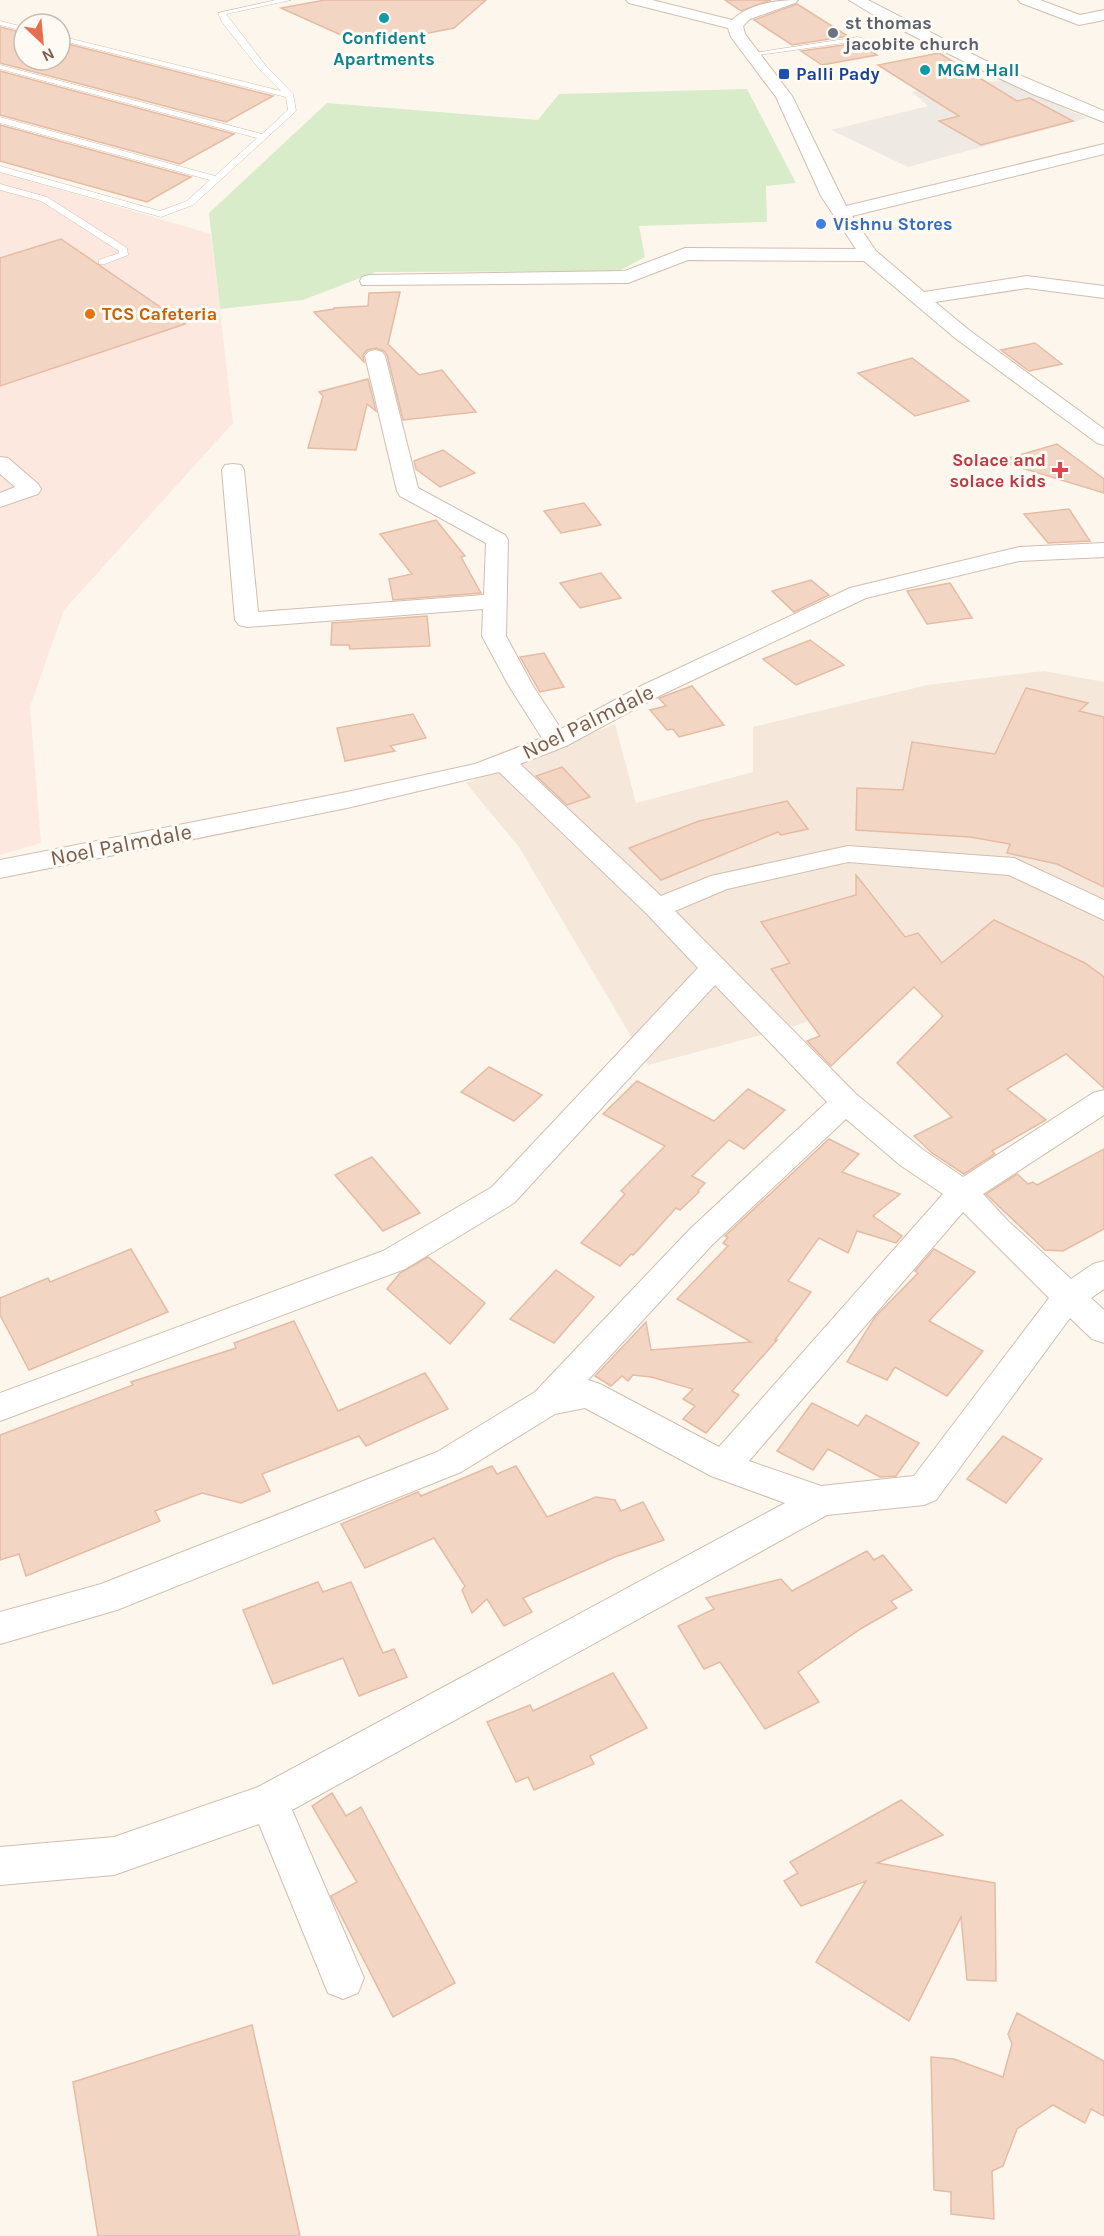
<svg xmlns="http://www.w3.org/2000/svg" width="1104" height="2236" viewBox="0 0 1104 2236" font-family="Karla,sans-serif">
<rect width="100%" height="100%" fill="#fdf6ec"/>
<!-- residential -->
<path fill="#f5e8da" d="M1044,671L1104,682V1055L976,964L791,1027L648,1065L519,847L466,783L615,724L636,803L753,772V727L927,685Z"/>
<!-- commercial -->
<path fill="#fde8e0" d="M0,172L211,234L233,423L64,610L30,707L41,843L0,855Z"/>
<!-- industrial -->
<path fill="#efe9e4" d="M1002,80L1087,118L908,167L831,130L928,106L912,92Z"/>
<!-- green -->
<path fill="#d8ecc9" d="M747,89L796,183L766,186L767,222L639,226L645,257L619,271L376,272L303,300L220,309L209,213L327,103L538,120L559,94Z"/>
<!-- building -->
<g fill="#f3d5c3" stroke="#e6bba3" stroke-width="1.5">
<path d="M325,0H486L454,28L383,42L350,39L281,8Z"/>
<path d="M725,0H771L741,11Z"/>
<path d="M797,4L848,36L792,45L754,20Z"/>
<path d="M0,27L24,33V60H60V42L273,96L226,122L0,63Z"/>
<path d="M858,43L877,55L822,65L801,51Z"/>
<path d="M939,53L1017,101L1030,98L1073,121L981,145L939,121L959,116L878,65Z"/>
<path d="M0,71L234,134L180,164L0,115Z"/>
<path d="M0,125L191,177L147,202L0,161Z"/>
<path d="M61,239L185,324L0,386V258Z"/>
<path d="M400,292L388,344L419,375L442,370L476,412L403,420L387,355L384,351L376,348L367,350L363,355L364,362L314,312L334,309V308L368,306L369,293Z"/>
<path d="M1035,343L1062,364L1029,371L1001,350Z"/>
<path d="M912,358L969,401L915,416L858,373Z"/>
<path d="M368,379L376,411L367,404L356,450L308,448L323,396L319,392Z"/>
<path d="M1057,444L1104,479V493L999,461Z"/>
<path d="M443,450L475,473L440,487L416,469L414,461Z"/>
<path d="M584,503L601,525L561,533L544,511Z"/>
<path d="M1069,509L1090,541L1048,543L1024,514Z"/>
<path d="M436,520L465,556L461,557L481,593L393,600L389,579L412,574L380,534Z"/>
<path d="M601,573L621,598L580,608L560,583Z"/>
<path d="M811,580L829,595L794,612L772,591Z"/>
<path d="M950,583L972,618L927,624L907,591Z"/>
<path d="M427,616L430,646L350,649L349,645H331L332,623Z"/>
<path d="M810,640L844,665L796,685L763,659Z"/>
<path d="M544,653L564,687L540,692L520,657Z"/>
<path d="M692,686L724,725L679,737L673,729L667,730L650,710L666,706L659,698Z"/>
<path d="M1026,688L1088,703L1079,711L1104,717V887L1057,864L1007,853L1010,844L970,837L856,830L857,788L903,790L912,742L995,754Z"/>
<path d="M413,714L426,738L390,746L395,751L345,761L337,728Z"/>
<path d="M562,767L590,797L567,805L536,776Z"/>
<path d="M787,801L808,829L781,835L778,832L661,880L629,848L699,821Z"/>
<path d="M856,875L905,937L918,933L942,963L994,920L1085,963L1104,977V1088L1066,1054L1007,1089L1046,1120L992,1151L995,1154L964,1174L932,1153L914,1136L952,1117L897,1063L943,1016L914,987L831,1066L807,1041L820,1036L771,969L790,963L761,922L856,895Z"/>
<path d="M489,1067L542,1095L514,1121L461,1092Z"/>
<path d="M637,1081L714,1121L748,1089L785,1110L744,1149L729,1140L692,1176L705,1183L698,1191L699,1192L680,1210L676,1208L639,1249L633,1255L631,1254L620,1266L581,1243L625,1194L621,1191L665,1146L603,1114Z"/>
<path d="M829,1139L859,1154L842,1172L900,1194L873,1216L902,1236L896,1243L857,1231L848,1253L819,1238L788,1281L811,1292L775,1340H777L732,1391L739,1395L706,1433L683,1419L695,1406L683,1399L693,1389L651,1377L633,1375L628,1381L622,1376L611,1386L595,1376L646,1322L651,1350L751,1342L677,1299L728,1246L723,1243L728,1237L725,1236Z"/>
<path d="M1104,1149V1229L1063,1251L1045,1250L986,1194L1017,1174L1028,1184L1033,1182L1037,1185Z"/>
<path d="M372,1157L420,1213L383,1231L335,1175Z"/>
<path d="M131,1249L168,1312L29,1370L0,1315V1298L48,1278L50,1282Z"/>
<path d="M934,1249L975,1272L929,1321L983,1351L947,1396L895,1367L887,1380L847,1362L875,1317L918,1273L915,1271Z"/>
<path d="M428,1257L485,1303L450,1344L387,1289L400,1273Z"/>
<path d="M556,1270L594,1297L554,1343L510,1319Z"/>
<path d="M294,1321L338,1411L425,1373L448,1409L366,1446L359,1436L262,1474L270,1491L241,1503L202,1493L155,1511L160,1521L26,1576L19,1554L0,1560V1435L133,1385L131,1382L236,1348L234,1343Z"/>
<path d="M812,1403L858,1426L866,1415L919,1443L896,1476L880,1477L828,1449L813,1470L777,1451Z"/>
<path d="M1003,1436L1042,1459L1006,1503L967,1479Z"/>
<path d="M492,1466L497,1474L516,1466L547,1517L596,1497L615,1500L621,1511L643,1502L664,1540L615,1557L523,1598L532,1612L504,1626L487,1599L472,1613L462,1590L465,1586L434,1538L365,1568L341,1524L418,1492L421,1496Z"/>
<path d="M867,1551L874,1560L883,1555L912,1590L891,1601L897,1608L862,1628L798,1672L819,1702L765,1729L720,1662L704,1669L678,1626L714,1609L706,1598L781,1579L792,1591Z"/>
<path d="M318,1582L323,1592L351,1582L383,1653L394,1649L407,1677L359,1696L343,1658L273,1684L243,1610Z"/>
<path d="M613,1673L647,1728L590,1756L594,1764L534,1790L528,1777L516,1782L487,1722L530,1705L533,1711Z"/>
<path d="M332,1793L346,1816L361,1807L455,1983L393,2017L331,1896L357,1882L312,1806Z"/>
<path d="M901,1800L943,1835L877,1863L995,1883L996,1981L967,1980L961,1917L909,2021L816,1962L866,1881L801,1906L784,1881L798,1873L790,1862Z"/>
<path d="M1017,2013L1104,2061V2116L1091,2109L1085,2123L1053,2105L1017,2129L1003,2166L992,2171L994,2219L951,2214V2192L934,2190L931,2057L954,2059L1003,2077L1012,2044L1008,2034Z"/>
<path d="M252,2025L300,2236H98L73,2082Z"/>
</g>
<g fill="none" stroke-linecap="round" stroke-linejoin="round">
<!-- service casing -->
<g stroke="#d1beb0" stroke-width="1">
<g id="service">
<path d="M276,0H291L226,14L266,66L293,94L296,111L193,205L161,217L0,172V166L160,211L187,201L210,180L0,123V117L215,176L257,138L0,69V65L262,134L288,110L286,97L60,40V36L281,91L260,70L222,22L218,13Z"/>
<path d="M0,21L24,27V31L0,25Z"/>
<path d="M858,37L887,45L883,47L858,41L752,56L748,54Z"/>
<path d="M0,184L47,197L127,248L128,255L105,264H99V260L119,253V251L41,201L0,190Z"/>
</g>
</g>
<!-- minor casing -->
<g stroke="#d1beb0" stroke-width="2">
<g id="minor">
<path d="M626,0H652L732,20C749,4 775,0 798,0L795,3L750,19L743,26L745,34L792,96L846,206L1104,144V154L852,216L876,251L924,292L1027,276L1104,286V298L1027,288L935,302L969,330L1104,429V445L1097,443L955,338L864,261L688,260L628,283L362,285L360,281L362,277L369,275L625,271L685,248L856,249L821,196L776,97L731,37L728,28L629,3Z"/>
<path d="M849,0H868L984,60L1104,111V122L1035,95L973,66L882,20Z"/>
<path d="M1018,0H1040L1080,15L1104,10V20L1079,25L1021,3Z"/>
<path d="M375,350L382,352L385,356L418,488L505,535L508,540L506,636L533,686L561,729L641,686L850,588L1019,547L1104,543V557L1019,561L866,598L659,696L566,746L520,764L661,896L711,876L848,846L1014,858L1104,900V920L1009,875L848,862L727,889L675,911L856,1094L922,1149L963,1177L1093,1093L1104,1090V1115L983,1194L1008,1221L1071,1279L1093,1264L1104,1261V1289L1091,1298L1104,1310V1343L1092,1339L1070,1318L936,1500L924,1505L827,1515L292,1810L364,1978L358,1993L343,1999L328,1993L259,1824L114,1875L0,1885V1847L114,1837L258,1787L785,1503L711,1476L585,1408L555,1414L461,1472L117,1610L0,1644V1612L101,1584L437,1452L535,1392L690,1229L827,1102L715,985L514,1203L405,1269L0,1421V1393L383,1251L492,1187L698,968L647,914L499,772L347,808L0,878V860L347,792L475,764L542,738L509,686L482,636L483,609L247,627L239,625L235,620L222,470L225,465L233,464L241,465L244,470L258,612L484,595L486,543L400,496L397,491L365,356L368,352ZM846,1119L900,1165L943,1194L719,1447L600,1384L588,1380L712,1245ZM963,1212L1049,1298L914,1476L821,1486L749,1461Z"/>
<path d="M0,457L8,458L38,484L41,489L38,494L0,507V493L15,487L0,474Z"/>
</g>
</g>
<!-- service -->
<use href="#service" fill="#fff" fill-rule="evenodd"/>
<!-- minor -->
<use href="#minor" fill="#fff" fill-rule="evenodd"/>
</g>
<!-- markers -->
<g fill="#0f9aa8" stroke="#fffaf3" stroke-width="2">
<circle cx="384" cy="18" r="6"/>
<circle cx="925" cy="70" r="6"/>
</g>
<circle fill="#6b7280" stroke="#fffaf3" stroke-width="2" cx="833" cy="33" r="6"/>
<rect fill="#1a4fb4" stroke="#fffaf3" stroke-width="2" x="778" y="68" width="12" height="12" rx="3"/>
<circle fill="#3f7fe0" stroke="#fffaf3" stroke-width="2" cx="821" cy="224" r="6"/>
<circle fill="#e8710a" stroke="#fffaf3" stroke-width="2" cx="90" cy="314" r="6"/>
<path fill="#e0444e" stroke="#fffaf3" stroke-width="2" d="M1057 461h6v6h6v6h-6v6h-6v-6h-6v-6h6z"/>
<g text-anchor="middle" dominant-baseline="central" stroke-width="6" stroke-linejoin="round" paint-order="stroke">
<!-- far-worship labels -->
<g font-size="18" font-weight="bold" fill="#5b616d" stroke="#fffaf3" text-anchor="start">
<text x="845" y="23">st thomas<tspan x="845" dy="21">jacobite church</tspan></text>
</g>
<!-- far-culture labels -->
<g font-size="18" font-weight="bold" fill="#0d838f" stroke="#fffaf3">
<text x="384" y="38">Confident<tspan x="384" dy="21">Apartments</tspan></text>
<text x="937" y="70" text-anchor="start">MGM Hall</text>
</g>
<!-- far-transit labels -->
<g font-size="18" font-weight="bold" fill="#164399" stroke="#fffaf3" text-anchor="start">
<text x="796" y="74">Palli Pady</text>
</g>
<!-- far-shop labels -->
<g font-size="18" font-weight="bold" fill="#366cbe" stroke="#fffaf3" text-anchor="start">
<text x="833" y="224">Vishnu Stores</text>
</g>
<!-- far-food labels -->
<g font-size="18" font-weight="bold" fill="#c56008" stroke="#fffaf3" text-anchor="start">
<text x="102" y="314">TCS Cafeteria</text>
</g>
<!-- far-health labels -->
<g font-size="18" font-weight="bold" fill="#be3a42" stroke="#fffaf3" text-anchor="end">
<text x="1046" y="460">Solace and<tspan x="1046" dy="21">solace kids</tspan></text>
</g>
<!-- street labels -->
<g font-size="22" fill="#7a5c4d" stroke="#fffaf3">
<text transform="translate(588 722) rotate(-26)">Noel Palmdale</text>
<text transform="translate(121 845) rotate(-11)">Noel Palmdale</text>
</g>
</g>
<!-- north arrow -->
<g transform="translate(42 42) rotate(154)"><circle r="28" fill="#fffaf3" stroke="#cabbb1" stroke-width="1.5"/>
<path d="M0-4.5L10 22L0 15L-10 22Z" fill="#e76f51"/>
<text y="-9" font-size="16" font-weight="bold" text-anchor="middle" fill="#7a5c4d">N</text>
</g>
</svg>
